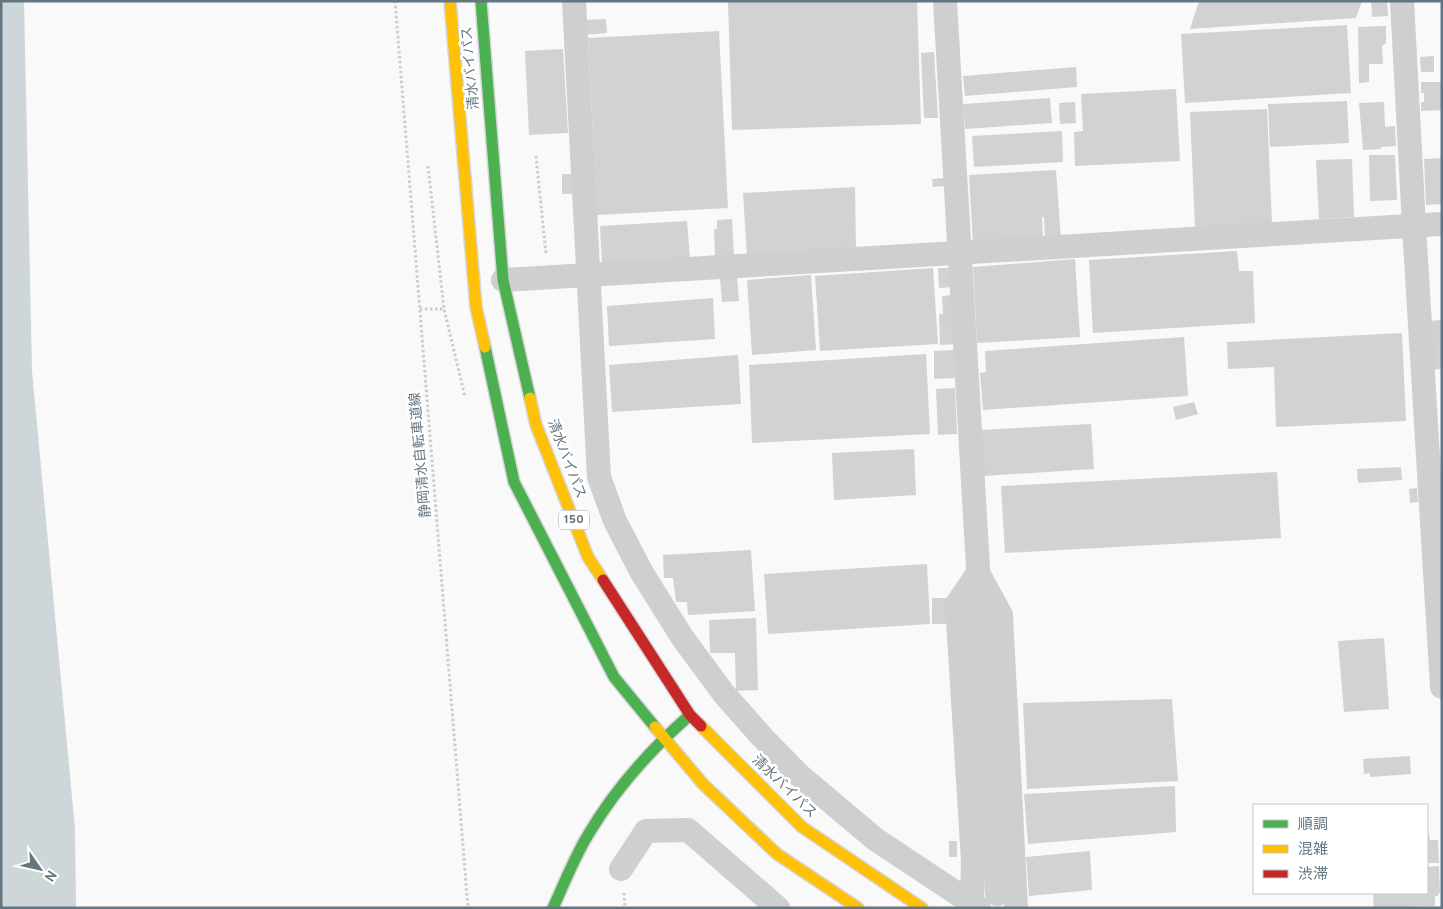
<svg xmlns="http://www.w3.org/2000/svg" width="1443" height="909" viewBox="0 0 1443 909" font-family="Overpass,'Noto Sans JP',sans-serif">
<rect width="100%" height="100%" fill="#f9f9f9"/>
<!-- water -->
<path fill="#ced6d9" d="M1,1H24L32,371L75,829L76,908H1Z"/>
<!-- building -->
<g fill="#d0d2d3">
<path d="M728,1H917L921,124L732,130Z"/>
<path d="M1199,1H1362L1356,18L1190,29Z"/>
<path d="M1371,1H1387L1388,16L1372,17Z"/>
<path d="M606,19L607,33L583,35L582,20Z"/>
<path d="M1347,25L1351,93L1185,103L1181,34Z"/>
<path d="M1386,26V43L1382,46L1383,64H1369V82L1359,83L1358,27Z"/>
<path d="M719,31L728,208L597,215L588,38Z"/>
<path d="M563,49L568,133L529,135L525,51Z"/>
<path d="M934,52L938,118H924L921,53Z"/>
<path d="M1434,56V72H1421L1420,57Z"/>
<path d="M1076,67L1077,87L965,96L963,76Z"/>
<path d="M1421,82H1442V110L1421,111V102H1424V93H1421Z"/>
<path d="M1176,89L1180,161L1075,166L1074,132L1083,131L1081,94Z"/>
<path d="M1050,98L1052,123L965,129L963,104Z"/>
<path d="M1347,101L1349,143L1270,147L1268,104Z"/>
<path d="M1075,102L1076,123L1060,124L1059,103Z"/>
<path d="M1384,102L1385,127L1395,126L1396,146L1381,147V149L1363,150L1359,103Z"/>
<path d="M1267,109L1272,223L1195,227L1190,112Z"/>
<path d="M1062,131L1063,162L974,167L972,136Z"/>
<path d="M1369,155H1395L1397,200L1370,201Z"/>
<path d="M1442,158V204L1426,205L1424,159Z"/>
<path d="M1352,159L1354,217L1319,219L1316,160Z"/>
<path d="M1056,170L1061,239L1045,240L1044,217H1042L1043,239L973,243L969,175Z"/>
<rect x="562" y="174" width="12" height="20"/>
<path d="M945,178V186L933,187L932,179Z"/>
<path d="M855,187L856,250L747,257L743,193Z"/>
<path d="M732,219L734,258L715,259L714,229H717V220Z"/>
<path d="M687,221L690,258L602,263L600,226Z"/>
<path d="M1237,251L1239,271H1253L1255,323L1093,333L1089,260Z"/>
<path d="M1075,259L1080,337L977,343L973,267Z"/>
<path d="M933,268L938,344L820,351L815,276Z"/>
<path d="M938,268H951L952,287L939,288Z"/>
<path d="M811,275L816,350L752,355L747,280Z"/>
<path d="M737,277L739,301L722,302L720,278Z"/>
<path d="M954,295L957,344L940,345L939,314H943L942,296Z"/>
<path d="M713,298L715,339L609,346L607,306Z"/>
<path d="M1442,320V369L1431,370L1428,321Z"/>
<path d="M1402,333L1406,421L1276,427L1274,367L1228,369L1227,342Z"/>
<path d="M1184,337L1188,396L983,410L980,373L986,372L985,351Z"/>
<path d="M958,350L959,378L934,379V351Z"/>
<path d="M926,354L930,434L752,443L749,365Z"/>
<path d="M738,355L741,404L612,412L609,365Z"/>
<path d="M955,388L957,434L938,435L936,389Z"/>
<path d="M1194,402L1198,414L1176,420L1173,407Z"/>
<path d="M1091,424L1094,469L984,476L981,430Z"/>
<path d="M914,449L916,495L834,500L832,453Z"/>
<path d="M1401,467L1402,480L1358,483L1357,469Z"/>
<path d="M1277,472L1281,538L1005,553L1001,486Z"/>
<path d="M1417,488L1418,502L1410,503L1409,489Z"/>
<path d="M751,550L755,611L688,615L687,602H676L673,578H664L663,555Z"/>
<path d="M927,564L930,624L768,634L764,574Z"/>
<rect x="932" y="598" width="17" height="26"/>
<path d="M756,618L758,690L736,691L735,653H710L709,620Z"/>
<path d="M1384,638L1389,709L1344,712L1338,641Z"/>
<path d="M1172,699L1178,781L1027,789L1023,703Z"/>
<path d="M1410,756L1411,774L1370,777V773L1364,774L1363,759Z"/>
<path d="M1175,786L1176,832L1028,844L1024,794Z"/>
<path d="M1427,834H1429L1430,840H1438L1439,863H1427Z"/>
<rect x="949" y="841" width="8" height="16"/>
<path d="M1090,851L1092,890L1029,896L1026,857Z"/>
<path d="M1439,866L1440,893L1438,894V896H1435V906L1374,908L1373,893H1427V867Z"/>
</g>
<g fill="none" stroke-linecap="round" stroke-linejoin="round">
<!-- fast casing -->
<g stroke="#d5d6d7" stroke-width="14">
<g id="fast">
<path d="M481,1L503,280L530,398"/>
<path d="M485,347L514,482L614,677L655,727"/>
<path d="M553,908C564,884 574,858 588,835C615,789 650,750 690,715"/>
</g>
</g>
<!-- slow casing -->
<g stroke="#d5d6d7" stroke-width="14">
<g id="slow">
<path d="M450,1L476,307L485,347"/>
<path d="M530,398L536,425L588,557L603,580"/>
<path d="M701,726L802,827L922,908"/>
<path d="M655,727L703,784L777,854L858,908"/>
</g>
</g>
<!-- jam casing -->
<g stroke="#d5d6d7" stroke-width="14">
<path id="jam" d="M603,580L690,715L701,726"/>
</g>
<!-- path -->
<g stroke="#cbcccd" stroke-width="3" stroke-dasharray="2.5 2.5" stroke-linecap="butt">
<path d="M395,1L468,908"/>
<path d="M536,156L546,254"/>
<path d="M428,166L444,309"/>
<path d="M420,309H444L465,397"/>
<path d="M624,893L625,908"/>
</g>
<!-- street -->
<g stroke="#cecfd0" stroke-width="24">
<path d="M574,1L599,477L615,521L642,573L682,637L724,694L763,738L799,775L875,839L979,908"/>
<path d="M945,1L997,894"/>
<path d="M1402,1L1414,226L1442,687"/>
<path d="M503,280L1442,224"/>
<path d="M621,869L646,831L688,830L778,908"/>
<path d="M972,903L973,861L957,604L978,573L1001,615L1016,908"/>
</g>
<!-- fast -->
<use href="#fast" stroke="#4caf50" stroke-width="11"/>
<!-- slow -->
<use href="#slow" stroke="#ffc107" stroke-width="11"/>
<!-- jam -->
<use href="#jam" stroke="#c62828" stroke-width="11"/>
</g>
<g text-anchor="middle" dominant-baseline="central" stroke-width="5" stroke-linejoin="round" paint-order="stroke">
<!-- shield labels -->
<rect fill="#fff" stroke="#939fa8" stroke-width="1" x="559" y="510.5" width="30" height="19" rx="4"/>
<g font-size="12" font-weight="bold" fill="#657683">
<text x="574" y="520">150</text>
</g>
<!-- street labels -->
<g font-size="14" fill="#657683" stroke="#fff">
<text transform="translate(471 68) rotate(-95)">清水バイパス</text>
<text transform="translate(421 455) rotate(-95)">静岡清水自転車道線</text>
<text transform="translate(566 459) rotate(69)">清水バイパス</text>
<text transform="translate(784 787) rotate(44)">清水バイパス</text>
</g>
</g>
<!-- border -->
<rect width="1443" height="909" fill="none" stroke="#657683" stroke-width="5"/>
<!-- legend -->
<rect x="1253" y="804" width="175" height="90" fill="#ffffff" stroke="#c1c8cd"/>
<rect x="1263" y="820" width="25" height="8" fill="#4caf50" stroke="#c1c8cd"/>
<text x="1298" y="829" font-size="15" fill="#657683">順調</text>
<rect x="1263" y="845" width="25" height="8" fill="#ffc107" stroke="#c1c8cd"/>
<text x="1298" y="854" font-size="15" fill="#657683">混雑</text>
<rect x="1263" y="870" width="25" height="8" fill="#c62828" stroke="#c1c8cd"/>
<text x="1298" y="879" font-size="15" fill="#657683">渋滞</text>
<!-- north arrow -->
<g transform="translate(40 869) rotate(124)" stroke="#ffffff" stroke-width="4" paint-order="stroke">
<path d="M0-4L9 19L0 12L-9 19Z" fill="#657683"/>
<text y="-8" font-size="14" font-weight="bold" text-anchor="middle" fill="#657683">N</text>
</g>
</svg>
